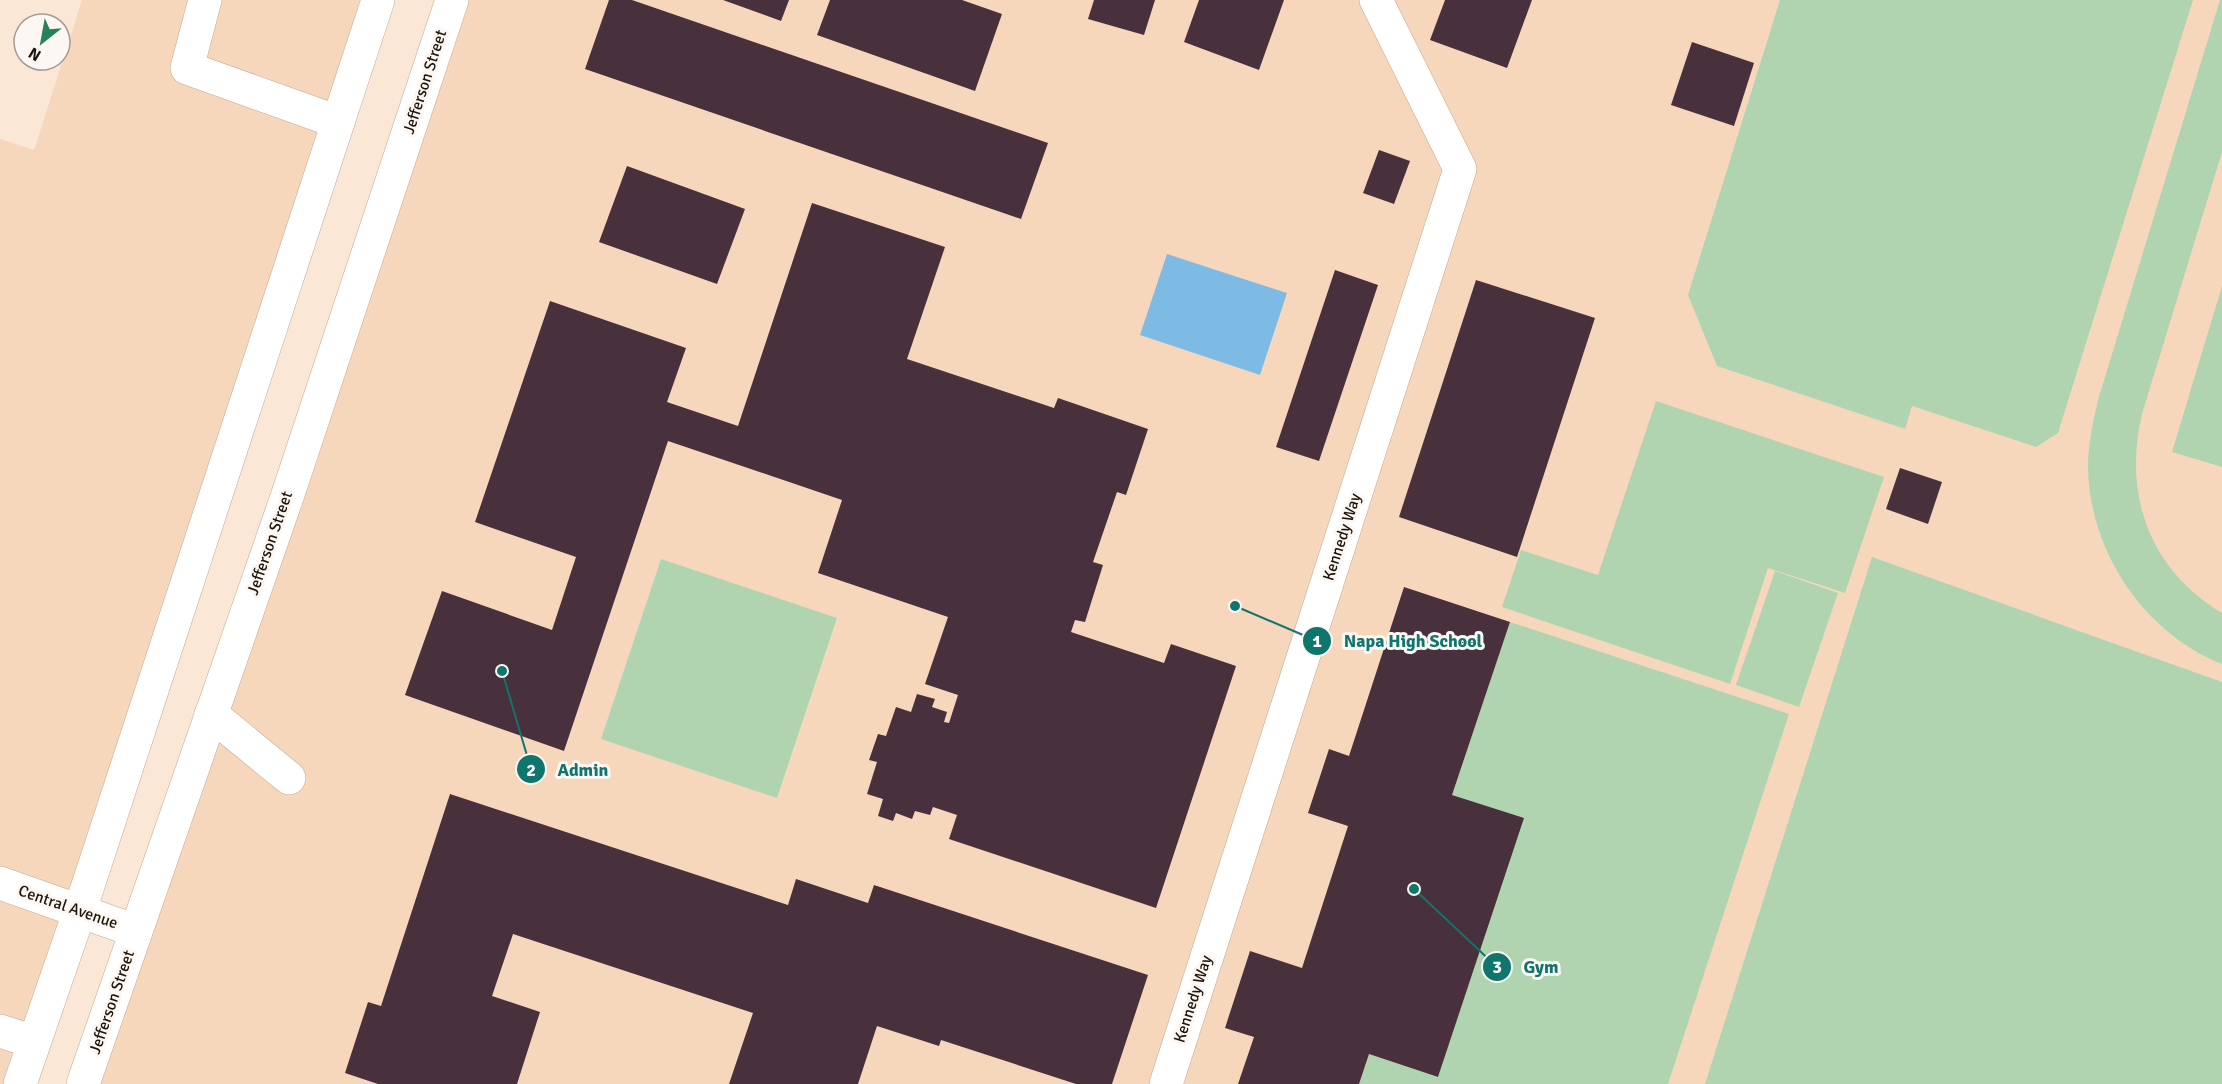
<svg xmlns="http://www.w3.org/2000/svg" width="2222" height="1084" viewBox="0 0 2222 1084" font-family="Signika,sans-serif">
<rect width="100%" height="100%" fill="#fbe7d5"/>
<!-- built -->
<g fill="#f7d7bc">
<path d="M82,0H378L20,1084H0V139L34,150Z"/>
<path d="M452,0H2222V1084H83Z"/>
</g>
<!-- green -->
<g fill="#b1d4b0">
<path d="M1780,0H2193L2058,433L2036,447L1912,406L1905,429L1717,366L1688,295Z"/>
<path d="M2220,0H2222V152L2142,414C2123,495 2149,569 2222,613V664C2144,633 2089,551 2088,467C2088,444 2093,422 2098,400Z"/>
<path d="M2222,286V467L2172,452Z"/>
<path d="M1656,401L1884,477L1845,593L1768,568L1730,684L1502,607L1521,550L1598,575Z"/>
<path d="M1872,557L2222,682V1084H1705Z"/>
<path d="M661,559L837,618L777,798L601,739Z"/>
<path d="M1775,571L1838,593L1799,707L1736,685Z"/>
<path d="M1510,622L1789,714L1668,1084H1359L1369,1054L1438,1077L1523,819L1452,795Z"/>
</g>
<!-- water -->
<path fill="#7dbbe4" d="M1167,254L1287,293L1260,375L1140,335Z"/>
<!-- building -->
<g fill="#48303d">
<path d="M609,0H632L1048,143L1021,219L585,69Z"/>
<path d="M723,0H789L781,21Z"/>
<path d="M830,0H962L1002,14L975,91L817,35Z"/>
<path d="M1094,0H1155L1144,35L1088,19Z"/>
<path d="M1199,0H1284L1259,70L1184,42Z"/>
<path d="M1445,0H1532L1507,68L1430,40Z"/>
<path d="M1692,42L1754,63L1734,126L1671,105Z"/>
<path d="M1379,150L1410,161L1394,204L1363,193Z"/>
<path d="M627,166L745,209L717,284L599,242Z"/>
<path d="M812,203L945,247L907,359L1054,408L1058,398L1148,429L1126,495L1117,492L1093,562L1103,565L1085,622L1075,620L1071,632L1164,663L1171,644L1236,666L1156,908L949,839L957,815L933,807L930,815L915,811L912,819L896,813L893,821L878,816L883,799L867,794L877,762L869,760L878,734L886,736L896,707L911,712L917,694L935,699L932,707L947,712L944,722L949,723L958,695L925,684L948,617L818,573L842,500L668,441L564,751L405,695L442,591L552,630L576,557L475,522L550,301L686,348L667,402L738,426Z"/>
<path d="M1335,270L1378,285L1319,461L1276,447Z"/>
<path d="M1476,280L1595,318L1517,557L1399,517Z"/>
<path d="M1900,468L1942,482L1928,524L1886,509Z"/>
<path d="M1404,587L1510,622L1452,795L1524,818L1438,1077L1369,1054L1359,1084H1238L1254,1037L1225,1028L1250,951L1302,968L1348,826L1308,813L1329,749L1349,756Z"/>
<path d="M450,794L788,905L796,879L868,903L874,885L1148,975L1112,1084H1076L941,1040L939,1046L877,1026L858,1084H729L753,1013L513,934L492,996L540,1012L517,1084H378L345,1073L368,1002L381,1006Z"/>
</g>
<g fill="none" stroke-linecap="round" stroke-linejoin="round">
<!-- minor casing -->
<g stroke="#bfa792" stroke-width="34">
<g id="minor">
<path d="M205,0L187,68L338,122"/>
<path d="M211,714L289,778"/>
<path d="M0,883L136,931"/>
<path d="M0,1031L34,1042"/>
<path d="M1166,1084L1460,169L1376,0"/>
</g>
</g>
<!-- major casing -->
<g stroke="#bfa792" stroke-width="34">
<g id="major">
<path d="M20,1084L80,910L378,0"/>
<path d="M83,1084L287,497L452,0"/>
</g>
</g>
<!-- minor -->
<use href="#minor" stroke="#fff" stroke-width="33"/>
<!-- major -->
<use href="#major" stroke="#fff" stroke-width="33"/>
</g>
<g text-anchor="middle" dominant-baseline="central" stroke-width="6" stroke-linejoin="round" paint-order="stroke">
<!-- street labels -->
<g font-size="16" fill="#1d140c" stroke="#fcf7f2">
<text transform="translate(425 82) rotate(-72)">Jefferson Street</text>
<text transform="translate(1342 537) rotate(-72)">Kennedy Way</text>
<text transform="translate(270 543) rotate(-71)">Jefferson Street</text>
<text transform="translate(68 907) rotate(19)">Central Avenue</text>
<text transform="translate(1193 999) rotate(-72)">Kennedy Way</text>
<text transform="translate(112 1002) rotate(-71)">Jefferson Street</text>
</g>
</g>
<!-- callouts -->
<path fill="none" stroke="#0f766e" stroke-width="2" d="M1235 606L1317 641M502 671L531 769M1414 889L1497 967"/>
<g fill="#0f766e" stroke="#fcf7f2" stroke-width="2">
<circle cx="1235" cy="606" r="6"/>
<circle cx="502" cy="671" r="6"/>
<circle cx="1414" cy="889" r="6"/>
<circle cx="1317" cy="641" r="15"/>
<circle cx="531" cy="769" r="15"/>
<circle cx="1497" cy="967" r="15"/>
</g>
<g font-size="18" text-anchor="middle" font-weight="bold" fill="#fff">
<text x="1317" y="647">1</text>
<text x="531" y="776">2</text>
<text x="1497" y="973">3</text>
</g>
<g font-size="18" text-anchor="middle" font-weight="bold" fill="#0f766e" stroke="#fcf7f2" stroke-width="6" stroke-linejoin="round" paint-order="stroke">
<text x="1413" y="647">Napa High School</text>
<text x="583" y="776">Admin</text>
<text x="1541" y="973">Gym</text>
</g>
<!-- north arrow -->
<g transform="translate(42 42) rotate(211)"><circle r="28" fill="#fcf7f2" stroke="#a39c96" stroke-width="1.5"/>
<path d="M0-4.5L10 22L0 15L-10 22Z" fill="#268258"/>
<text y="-9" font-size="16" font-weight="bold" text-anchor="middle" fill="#1d140c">N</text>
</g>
</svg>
